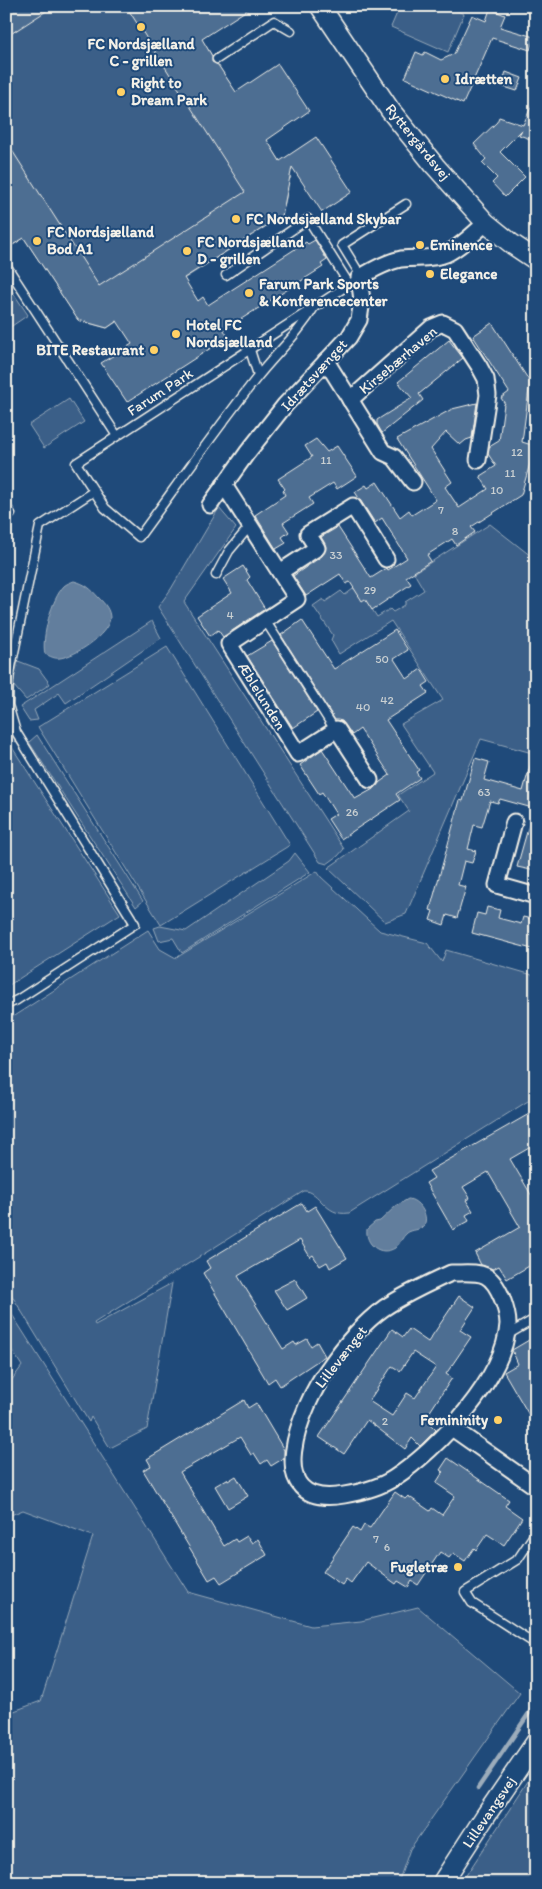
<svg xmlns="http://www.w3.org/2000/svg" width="542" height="1889" viewBox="0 0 542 1889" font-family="Itim,sans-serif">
<rect width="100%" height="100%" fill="#1f4a7a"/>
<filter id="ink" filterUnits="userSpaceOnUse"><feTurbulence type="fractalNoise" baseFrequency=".02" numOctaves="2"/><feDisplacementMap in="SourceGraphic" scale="10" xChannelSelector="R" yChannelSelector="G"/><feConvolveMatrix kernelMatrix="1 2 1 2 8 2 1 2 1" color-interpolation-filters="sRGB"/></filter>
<g filter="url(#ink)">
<!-- green -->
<g fill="#3a5f88" stroke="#97a8b8">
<path d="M6,6H180L291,178L284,182L288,189L282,216L107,328L78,320L24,238L8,248L6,243Z"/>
<path d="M400,6H447L464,14L448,52L391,27Z"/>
<path d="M6,282L28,315L6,330Z"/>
<path d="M69,399L84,422L44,448L29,425Z"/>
<path d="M219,508L236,528L184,602L344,849L338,856L327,864L320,862L158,607L171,589Z"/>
<path d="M490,524L536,560V754L481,739L406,914L385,922L328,868L409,811L398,795L433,772L401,724L443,700L391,621L339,654L331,640L333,635L313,606L323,599L325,602L341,591L345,595L357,586L377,617L390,609L393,612L405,605V602L424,590L414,573Z"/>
<path d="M152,621L161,638L66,703L59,693L34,710L38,720L29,721L20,707Z"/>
<path d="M167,647L290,845L161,925L38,727Z"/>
<path d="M18,661L39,669L50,684L26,700L13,685Z"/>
<path d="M37,735L143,901L136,907L29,742Z"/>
<path d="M6,738L120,914L6,987Z"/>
<path d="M295,853L310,872L182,953L173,938L159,941L154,928L160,926L186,931L289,861Z"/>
<path d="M317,871L321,877L380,931L427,943L442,962L446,950L536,976V1096L349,1213C324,1217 320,1190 304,1191L94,1323L95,1325L172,1283L147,1429L110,1448L91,1417L89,1422L6,1286V1021L148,930L160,949L176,958Z"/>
<path d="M6,1305L188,1592L311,1626L361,1621L418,1607L520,1693L410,1849L398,1883H6V1714L41,1701L93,1536L23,1510L6,1517V1388L22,1366L6,1341Z"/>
<path d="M536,1769V1883H461Z"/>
</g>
<!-- water -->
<g fill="#627e9d" stroke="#9cacbb">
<path d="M74,581C86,584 91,589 99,598C105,604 110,610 110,618C108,635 76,656 60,658C54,659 50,656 45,654C41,638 52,598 64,586C66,584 71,582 74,581Z"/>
<path d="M408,1199C417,1199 430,1215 424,1225C420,1231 412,1229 407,1233C402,1237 400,1244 395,1248C380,1257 365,1244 367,1229L375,1222L380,1221L396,1206Z"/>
</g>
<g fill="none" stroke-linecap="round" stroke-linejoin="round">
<!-- stream -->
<path stroke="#9cacbb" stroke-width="4.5" d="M478,1788L536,1703"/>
</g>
<!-- building -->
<g fill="#4d6e92" stroke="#f4f1e8" fill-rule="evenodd">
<path d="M6,6H54L6,37Z"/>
<path d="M126,6H253L202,39L212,56V62L218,65L236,92L278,64L309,111L267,140L280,161L316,137L352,192L322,212L292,167L282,216L184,278L198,301L203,297L208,305L306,242L308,244L315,240L327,260L321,264L323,267L224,330L228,337L127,402L101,363L132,344L117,321L107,328L78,320L24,238L6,249V141L99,286L245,192Z"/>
<path d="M490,9L505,15L500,27L534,37L530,50L492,38L463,104L405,78L416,52L423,55L425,52L441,60L454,54L472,15L486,21Z"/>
<path d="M506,72L522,78L517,91L501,86Z"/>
<path d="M536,96V141L519,135L522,130L500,152L525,177L505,197L492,183L497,178L482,163L486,159L474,144L497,122L499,117L523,125Z"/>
<path d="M492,323L530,382L522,442L535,446L521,495L471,527L475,532L456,545L452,539L427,555L431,561L406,577L411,584L372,610L365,599L362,601L350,582L346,584L340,574L306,596L293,576L322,556L326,547L321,537L338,527L371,578L387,568L388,570L407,558L382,518L375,523L355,492L366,485L368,488L377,482L400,517L409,510L412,515L436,500L397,439L452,409L477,403L472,438L466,440L460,445L446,432L431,449L452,482L445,487L459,508L488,489L480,476L496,466L488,454L489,447L499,441L504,404H505L501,398L509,392L473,336Z"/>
<path d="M449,340L463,358L419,394L423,400L382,433L377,424V420L412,398L398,382Z"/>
<path d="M316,439L327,452L337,446L357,476L337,489L333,483L309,498L313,504L283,523L289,532L282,537L286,543L276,549L255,515L285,495L283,491L285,489L278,479L312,457L305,446Z"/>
<path d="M243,566L250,577L247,580L265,609L223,637L218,630L210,636L197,616L232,593L223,579Z"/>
<path d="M302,620L334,669L395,630L408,650L394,659L407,679L421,669L429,682L423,686L428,693L386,720L419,770L416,772L420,778L396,794L400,800L341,839L328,819L336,814L322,792L319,794L300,765L322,749L355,799L375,788L380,782L390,775L360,729L352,735L342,721L335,720L281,635Z"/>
<path d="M272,641L317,712L293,728L247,656Z"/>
<path d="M475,758L489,762L484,780L523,791L532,759H536V809L500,799L498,803L490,801L482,827L474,825L468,849L476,851L472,863L464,861L458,885L466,887L457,918L447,915L444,925L430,920L433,911L430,910L460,800L463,801Z"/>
<path d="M532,814H536V871L517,867Z"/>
<path d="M487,907L500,910L498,918L521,924L523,917L536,920V950L472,933L477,913L485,915Z"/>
<path d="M536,1110V1144L510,1159L536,1203V1262L507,1279L499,1266L493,1269L481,1265L475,1253L520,1227L488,1172L463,1187L470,1198L466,1200L473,1211L466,1215L469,1221L453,1230L426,1183L434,1178L429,1171Z"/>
<path d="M302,1203L307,1211L315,1206L347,1258L330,1268L327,1262L320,1266L313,1255L310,1257L300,1240L238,1276L283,1349L294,1342L296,1345L307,1339L311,1346L317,1342L325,1356L280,1386L275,1378L268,1383L203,1273L210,1268L206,1261Z"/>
<path d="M295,1279L307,1298L287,1310L274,1290Z"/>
<path d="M459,1296L475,1307L460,1330L471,1337L446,1374L452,1378L425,1419L436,1430L420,1446L412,1438L405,1449L367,1420L344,1454L319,1437L392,1329L403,1337L409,1329L428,1342ZM413,1352L436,1367L415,1398L407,1393L392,1416L369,1401L392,1366L400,1371Z"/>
<path d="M529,1340L536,1352V1427L504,1372L518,1364L512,1350Z"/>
<path d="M244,1400L248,1408L256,1403L284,1450V1458L271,1466L267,1460L261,1464L254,1453L251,1455L240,1437L180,1472L224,1546L235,1539L237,1542L247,1536L252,1543L258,1539L267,1555L221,1583L216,1576L209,1580L143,1470L151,1466L147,1459Z"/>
<path d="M448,1458L509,1500L505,1506L522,1518L504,1545L487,1534L476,1550L474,1548L465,1561L453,1553L449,1558L440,1552L418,1585L412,1581L408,1587L398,1581L396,1584L366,1562L351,1583L346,1579L342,1585L323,1572L353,1527L360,1532L364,1525L370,1528L395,1492L405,1499L408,1496L430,1511L432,1508L442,1515L455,1496L436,1483L443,1472L440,1470Z"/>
<path d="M236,1476L248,1496L228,1508L215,1486L227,1479L228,1481Z"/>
</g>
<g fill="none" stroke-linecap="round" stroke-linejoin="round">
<!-- service casing -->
<g stroke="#f4f1e8" stroke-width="11">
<g id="service">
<path d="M217,59L274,21L291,31"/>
<path d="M6,265L117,436"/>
<path d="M226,275L308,219L349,284"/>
<path d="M361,276L342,245L406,204"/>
<path d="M315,306C298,335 275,354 255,380C215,431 177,485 139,537L105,508L76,463L359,278"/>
<path d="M250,350L258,375"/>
<path d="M6,506L11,514"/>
<path d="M216,575L229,551L250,526"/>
<path d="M265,620L335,730"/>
<path d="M6,1005L17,1000L135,924L16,732L8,705L9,677L40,526L94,491"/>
<path d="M507,1335L533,1320"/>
<path d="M536,1532L518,1559L465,1592L472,1603L531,1641L536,1634"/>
</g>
</g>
<!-- minor casing -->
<g stroke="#f4f1e8" stroke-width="19">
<g id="minor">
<path d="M326,361L383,452L394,457L413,482"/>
<path d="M350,400L431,328L443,323L455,329L479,366L486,379L488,395L478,460"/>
<path d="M224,485L297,599L229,644L298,754L337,729L370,780"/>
<path d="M210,505L247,453L285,405L349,337L359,320L362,300L359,278C372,270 386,262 401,259C417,257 431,260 446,254C461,247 474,233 486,223"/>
<path d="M280,572L317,548L308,534L353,506L386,559"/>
<path d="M514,822L497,885L536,896"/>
<path d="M451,1273C480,1273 490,1269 502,1298C505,1306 508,1316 508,1324C505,1378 437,1450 394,1478C379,1488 362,1492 344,1495C258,1510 301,1405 328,1369C343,1347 363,1323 384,1308C405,1294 429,1283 451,1273Z"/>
<path d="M452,1428L536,1487"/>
</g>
</g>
<!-- tertiary casing -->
<g stroke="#f4f1e8" stroke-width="22">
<g id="tertiary">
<path d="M320,6L390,110L435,166L486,223L512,244L536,260"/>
<path d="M442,1883L486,1815L536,1742"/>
</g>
</g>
<!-- service -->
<use href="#service" stroke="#1f4a7a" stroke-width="8"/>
<!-- minor -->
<use href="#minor" stroke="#1f4a7a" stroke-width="15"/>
<!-- tertiary -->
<use href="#tertiary" stroke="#1f4a7a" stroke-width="19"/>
</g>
</g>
<!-- markers -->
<g fill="#ffd166" stroke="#1f4a7a" stroke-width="2">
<circle cx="141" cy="27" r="5"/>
<circle cx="445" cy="79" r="5"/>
<circle cx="121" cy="92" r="5"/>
<circle cx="236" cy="219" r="5"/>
<circle cx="37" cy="241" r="5"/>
<circle cx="420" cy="245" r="5"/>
<circle cx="187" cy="251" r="5"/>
<circle cx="430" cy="274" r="5"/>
<circle cx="249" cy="293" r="5"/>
<circle cx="176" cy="334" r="5"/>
<circle cx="154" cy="350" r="5"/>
<circle cx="498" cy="1420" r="5"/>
<circle cx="458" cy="1567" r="5"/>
</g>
<g text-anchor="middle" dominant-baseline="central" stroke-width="4" stroke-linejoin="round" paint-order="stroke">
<!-- number labels -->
<g font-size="12" fill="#cad0d2">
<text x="517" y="452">12</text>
<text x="326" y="460">11</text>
<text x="510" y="473">11</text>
<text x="497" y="490">10</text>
<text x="441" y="510">7</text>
<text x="455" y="531">8</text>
<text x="336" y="555">33</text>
<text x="370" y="590">29</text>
<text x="230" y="615">4</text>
<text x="382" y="659">50</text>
<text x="387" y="700">42</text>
<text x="363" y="707">40</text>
<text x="484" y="792">63</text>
<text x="352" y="812">26</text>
<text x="385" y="1421">2</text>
<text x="376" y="1539">7</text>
<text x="387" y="1547">6</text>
</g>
<!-- poi labels -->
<g font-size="15" font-weight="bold" fill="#f4f1e8" stroke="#1f4a7a" text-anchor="start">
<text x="141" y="44" text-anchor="middle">FC Nordsjælland<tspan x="141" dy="17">C - grillen</tspan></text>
<text x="455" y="79">Idrætten</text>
<text x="131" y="83">Right to<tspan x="131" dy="17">Dream Park</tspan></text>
<text x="246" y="219">FC Nordsjælland Skybar</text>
<text x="47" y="232">FC Nordsjælland<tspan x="47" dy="17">Bod A1</tspan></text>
<text x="197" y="242">FC Nordsjælland<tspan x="197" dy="17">D - grillen</tspan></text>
<text x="430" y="245">Eminence</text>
<text x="440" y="274">Elegance</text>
<text x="259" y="284">Farum Park Sports<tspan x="259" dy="17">&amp; Konferencecenter</tspan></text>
<text x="186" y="325">Hotel FC<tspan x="186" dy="17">Nordsjælland</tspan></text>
<text x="144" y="350" text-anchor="end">BITE Restaurant</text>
<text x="488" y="1420" text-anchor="end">Femininity</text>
<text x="448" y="1567" text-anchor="end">Fugletræ</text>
</g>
<!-- street labels -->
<g font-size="15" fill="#f4f1e8" stroke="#1f4a7a">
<text transform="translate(418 142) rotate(51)">Ryttergårdsvej</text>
<text transform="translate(398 360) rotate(-40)">Kirsebærhaven</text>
<text transform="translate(314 375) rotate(-48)">Idrætsvænget</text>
<text transform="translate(160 392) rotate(-33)">Farum Park</text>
<text transform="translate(262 696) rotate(58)">Æblelunden</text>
<text transform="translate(341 1357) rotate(-52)">Lillevænget</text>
<text transform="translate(489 1812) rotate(-56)">Lillevangsvej</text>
</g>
</g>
<!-- margin -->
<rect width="542" height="1889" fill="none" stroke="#1f4a7a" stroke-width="25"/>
<rect x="12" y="12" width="517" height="1864" fill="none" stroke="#f4f1e8" stroke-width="2" filter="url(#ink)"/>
</svg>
